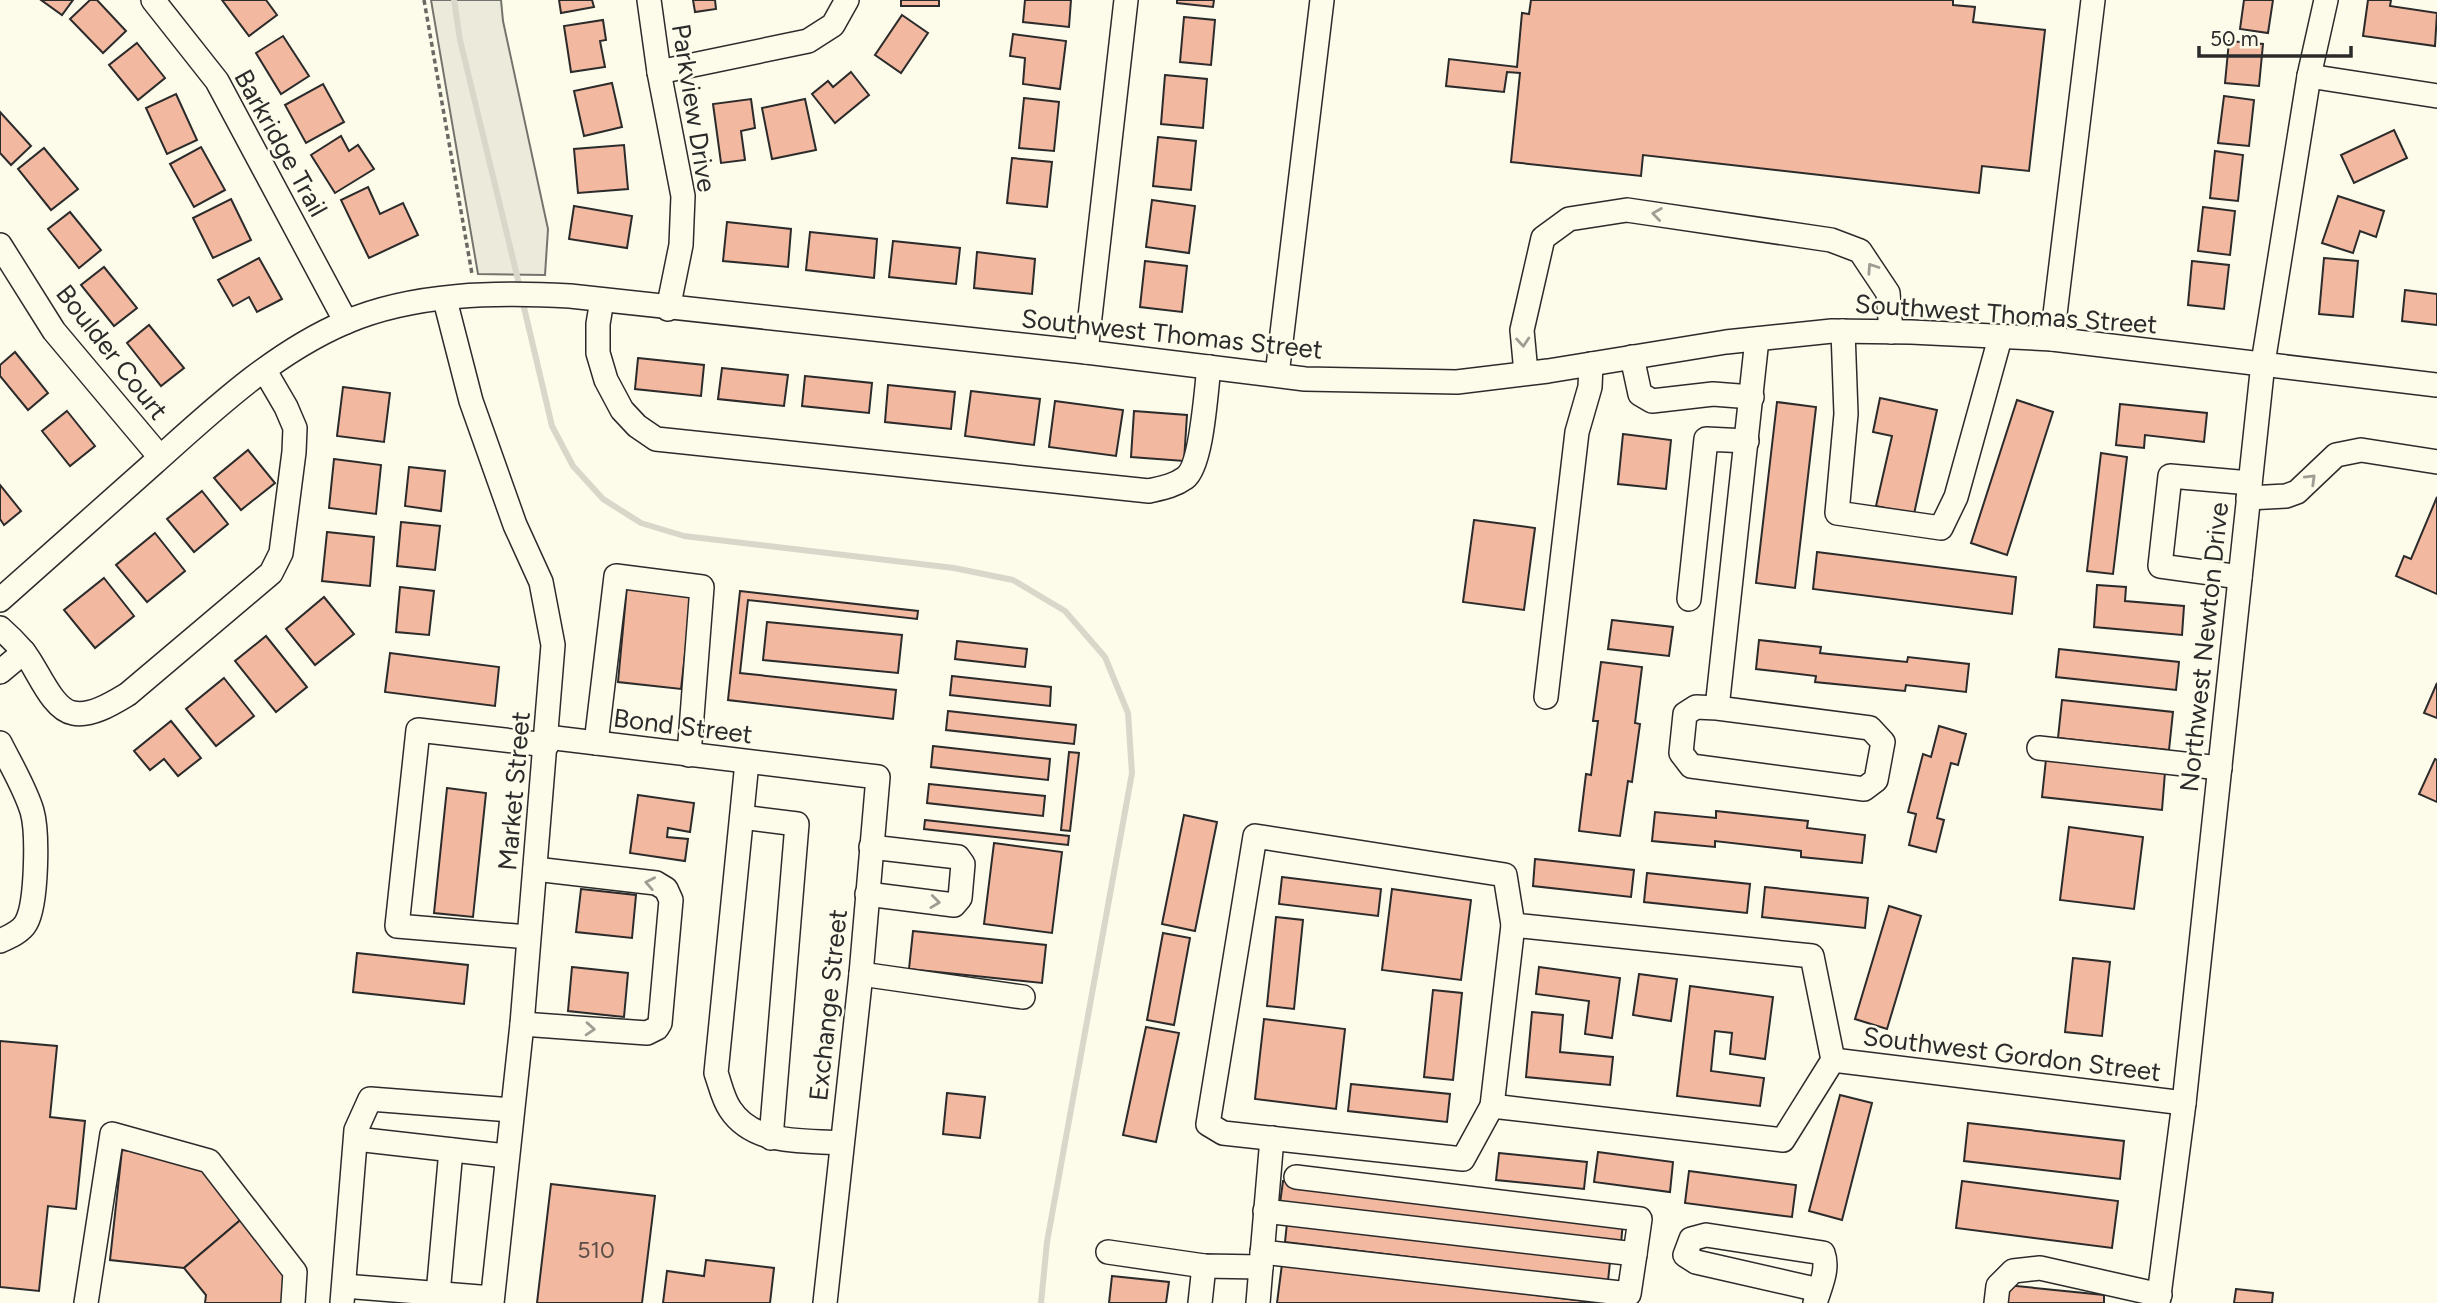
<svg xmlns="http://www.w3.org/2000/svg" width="2437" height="1303" viewBox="0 0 2437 1303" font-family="Figtree,sans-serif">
<rect width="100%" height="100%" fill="#fdfbea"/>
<!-- green -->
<path fill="#ecebdb" stroke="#74746e" stroke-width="2" d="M431,0H501L503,21L548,229L545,275L478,274Z"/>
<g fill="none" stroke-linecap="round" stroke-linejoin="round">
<!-- stream -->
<g stroke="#d8d7c9" stroke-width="6">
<path d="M454,0L460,40L520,288"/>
<path d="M522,299L552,426L573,466L603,499L641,523L684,536L954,568L1013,580L1065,611L1105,657L1128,713L1132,773L1047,1242L1041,1303"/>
</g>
</g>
<!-- building -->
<g fill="#f2b8a0" stroke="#2b2b2b" stroke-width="2">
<path d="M41,0H73L62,15Z"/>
<path d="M90,0H97L126,31L103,53L70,19Z"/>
<path d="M222,0H266L277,15L249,36Z"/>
<path d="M559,0H592L594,7L561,13Z"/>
<path d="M693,0H715L716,9L695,12Z"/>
<rect x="901" y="0" width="38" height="6"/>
<path d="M1025,0H1071L1069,27L1023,22Z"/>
<path d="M1177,0H1214L1213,7L1177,3Z"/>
<path d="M1531,0H1953V5L1975,7L1973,22L2045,30L2029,171L1982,166L1979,193L1643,155L1641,176L1511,162L1520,73L1507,72L1504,92L1446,86L1449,59L1517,67L1522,13L1529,14Z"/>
<path d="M2244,0H2273L2268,33L2240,29Z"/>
<path d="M2368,0H2391L2390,6L2437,13L2435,46L2363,36Z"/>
<path d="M902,15L928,33L901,73L875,55Z"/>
<path d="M1184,17L1215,20L1211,65L1180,62Z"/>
<path d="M603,20L606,40L600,41L605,67L571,72L564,26Z"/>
<path d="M1013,34L1066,41L1060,89L1023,84L1025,58L1010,56Z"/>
<path d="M283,36L309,76L281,94L256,53Z"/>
<path d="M2229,41L2263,44L2259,86L2225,83Z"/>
<path d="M137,43L165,78L138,100L109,65Z"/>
<path d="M851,72L869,95L835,123L812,94L828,81L833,87Z"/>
<path d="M1165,75L1207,79L1203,128L1161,124Z"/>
<path d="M612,83L622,127L584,136L574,91Z"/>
<path d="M323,84L344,122L306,143L285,105Z"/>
<path d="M176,94L197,140L167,154L146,108Z"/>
<path d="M2224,96L2254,100L2249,146L2218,143Z"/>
<path d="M1024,98L1059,102L1054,151L1019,148Z"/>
<path d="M751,99L755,128L741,131L745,160L721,163L713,104Z"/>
<path d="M805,99L816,150L772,159L762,108Z"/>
<path d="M0,112L31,146L11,165L0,153Z"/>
<path d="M2394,130L2407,158L2354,183L2341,155Z"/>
<path d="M341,136L349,151L358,145L374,169L335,193L311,155Z"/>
<path d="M1158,137L1196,141L1191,190L1153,186Z"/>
<path d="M624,145L628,189L578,193L574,149Z"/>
<path d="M201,147L225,190L194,207L170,164Z"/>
<path d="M44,148L78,189L51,210L18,169Z"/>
<path d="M2215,151L2243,155L2238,201L2210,198Z"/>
<path d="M1012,158L1052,162L1047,207L1007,203Z"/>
<path d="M368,187L380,214L403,203L418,235L369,258L341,200Z"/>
<path d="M2338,196L2384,211L2376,237L2360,231L2353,253L2322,243Z"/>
<path d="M231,199L251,240L213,258L193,218Z"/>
<path d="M1152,200L1195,206L1189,253L1146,247Z"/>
<path d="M574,206L632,216L627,248L569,239Z"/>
<path d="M2203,207L2235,211L2230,255L2198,251Z"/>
<path d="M70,212L101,250L79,268L48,229Z"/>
<path d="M727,222L791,229L788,267L723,261Z"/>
<path d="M810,232L877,239L874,278L806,270Z"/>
<path d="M893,241L960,248L956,284L889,277Z"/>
<path d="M977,252L1035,259L1032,294L974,288Z"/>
<path d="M259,258L282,299L257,312L249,297L233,306L218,280Z"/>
<path d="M2324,258L2358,261L2353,317L2319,314Z"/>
<path d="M1145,261L1187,266L1182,312L1140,307Z"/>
<path d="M2192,261L2229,265L2224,309L2188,305Z"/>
<path d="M104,267L137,308L114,326L81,285Z"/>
<path d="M2405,290L2437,294V325L2402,321Z"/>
<path d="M149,325L184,368L161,386L127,343Z"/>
<path d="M15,352L48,393L28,410L0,376V365Z"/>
<path d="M638,358L704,365L701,396L635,389Z"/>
<path d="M722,368L788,375L784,406L718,399Z"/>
<path d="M805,376L872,383L869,413L802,406Z"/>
<path d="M888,385L955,392L951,429L885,422Z"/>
<path d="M343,387L390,393L384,442L337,436Z"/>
<path d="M971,391L1040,399L1034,445L965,436Z"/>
<path d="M1880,398L1937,410L1914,514L1876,506L1892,436L1873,432Z"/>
<path d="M2017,400L2053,412L2007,555L1971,543Z"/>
<path d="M1055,401L1123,410L1116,456L1049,447Z"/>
<path d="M1777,402L1816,407L1795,588L1756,583Z"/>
<path d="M2120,404L2207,413L2204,442L2145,435L2144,448L2116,445Z"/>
<path d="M67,411L95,446L70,466L42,431Z"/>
<path d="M1134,411L1187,415L1184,461L1131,457Z"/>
<path d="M1623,434L1671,440L1666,489L1618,484Z"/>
<path d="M248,450L275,483L241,510L214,478Z"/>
<path d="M2101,453L2127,457L2113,574L2087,571Z"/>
<path d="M334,459L381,465L376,514L329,508Z"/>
<path d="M409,467L445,471L441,511L405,506Z"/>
<path d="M0,485L21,511L4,525L0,519Z"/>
<path d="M202,491L228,524L194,552L167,519Z"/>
<path d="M2437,497V594L2396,576L2404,556L2411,559Z"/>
<path d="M1474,520L1535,528L1524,610L1463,602Z"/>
<path d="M401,522L440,526L435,570L397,566Z"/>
<path d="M327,532L374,537L370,586L322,581Z"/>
<path d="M155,533L185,571L147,602L116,565Z"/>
<path d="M1817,552L2016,577L2012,614L1813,589Z"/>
<path d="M104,578L134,616L95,648L64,610Z"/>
<path d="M2097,585L2126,587L2125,601L2184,606L2182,635L2094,627Z"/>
<path d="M627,586L692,593L681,689L618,682Z"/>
<path d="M400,587L434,591L429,635L396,632Z"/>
<path d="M740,591L918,611L917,619L748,600L740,673L896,690L893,719L728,700Z"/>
<path d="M324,597L354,634L315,665L286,629Z"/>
<path d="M1612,620L1673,627L1669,656L1608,649Z"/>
<path d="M767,622L902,635L898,673L763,660Z"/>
<path d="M266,636L307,687L276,712L235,661Z"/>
<path d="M1759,640L1821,647L1820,653L1907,662L1908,657L1969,664L1966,692L1906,685L1905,691L1815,682L1816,676L1756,669Z"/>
<path d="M957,641L1027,649L1025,667L955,659Z"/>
<path d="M2059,649L2179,662L2176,690L2056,677Z"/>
<path d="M390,653L499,667L495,706L385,692Z"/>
<path d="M1601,662L1642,667L1635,723L1640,724L1632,782L1628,781L1620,836L1579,831L1586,774L1591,775L1598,721H1593Z"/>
<path d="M952,676L1051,687L1050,706L950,695Z"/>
<path d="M224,678L254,716L216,746L186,709Z"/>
<path d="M2437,683V718L2424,713Z"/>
<path d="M2062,700L2173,712L2169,750L2058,738Z"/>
<path d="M948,711L1076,725L1074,744L946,730Z"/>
<path d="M171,721L201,758L178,776L164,759L150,770L134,751Z"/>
<path d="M1939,726L1966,734L1958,765L1951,763L1937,818L1944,820L1936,852L1909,845L1916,814L1908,812L1923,754L1931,757Z"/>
<path d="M933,746L1050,759L1048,780L931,767Z"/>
<path d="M1069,752L1079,753L1070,831L1061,830Z"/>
<path d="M2046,759L2165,772L2162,810L2042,797Z"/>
<path d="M2435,759L2437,760V802L2419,794Z"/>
<path d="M929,784L1045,796L1043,816L927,803Z"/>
<path d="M447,788L486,793L473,917L434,913Z"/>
<path d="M638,795L694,803L690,832L668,828L667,837L688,839L685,861L630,853Z"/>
<path d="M1716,811L1808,821L1807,828L1865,835L1862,863L1801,857V851L1715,841V847L1652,841L1655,812L1716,818Z"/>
<path d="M1184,815L1217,822L1195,931L1162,924Z"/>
<path d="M925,820L1069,836L1068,845L924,829Z"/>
<path d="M2069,827L2143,837L2134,909L2060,900Z"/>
<path d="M994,843L1062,852L1052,933L984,924Z"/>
<path d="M1535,859L1634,870L1631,897L1533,886Z"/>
<path d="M1647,873L1750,884L1747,913L1644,902Z"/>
<path d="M1282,877L1381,889L1378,916L1279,904Z"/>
<path d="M1765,887L1868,898L1865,928L1762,917Z"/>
<path d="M581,889L636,895L632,938L576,932Z"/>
<path d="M1392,889L1471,900L1461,980L1382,970Z"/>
<path d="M1889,906L1921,916L1887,1029L1855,1019Z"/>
<path d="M1276,917L1303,920L1294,1009L1267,1006Z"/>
<path d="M913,931L1046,945L1042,983L909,969Z"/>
<path d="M1163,933L1190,938L1174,1025L1147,1020Z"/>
<path d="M357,953L468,965L464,1004L353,992Z"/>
<path d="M2073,958L2110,962L2102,1036L2065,1032Z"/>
<path d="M572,967L628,973L624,1017L568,1011Z"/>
<path d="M1539,967L1620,978L1612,1038L1585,1034L1589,1001L1536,994Z"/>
<path d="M1639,974L1677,979L1671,1021L1633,1015Z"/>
<path d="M1690,986L1773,997L1765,1059L1730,1054L1732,1033L1715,1031L1711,1071L1764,1078L1760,1106L1677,1096Z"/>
<path d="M1433,990L1462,993L1453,1080L1424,1077Z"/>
<path d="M1532,1012L1563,1015L1560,1052L1613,1057L1610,1085L1526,1077Z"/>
<path d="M1264,1019L1345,1029L1336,1109L1255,1099Z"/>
<path d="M1146,1027L1179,1033L1156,1142L1123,1135Z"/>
<path d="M0,1041L57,1046L50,1117L85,1121L76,1209L48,1206L39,1291L0,1287Z"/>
<path d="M1351,1084L1450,1094L1447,1122L1348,1111Z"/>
<path d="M947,1093L985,1097L980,1138L943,1134Z"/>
<path d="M1840,1095L1872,1103L1842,1220L1809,1211Z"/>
<path d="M1968,1123L2124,1141L2120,1179L1964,1161Z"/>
<path d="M122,1150L196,1158L244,1217L184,1268L110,1260Z"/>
<path d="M1598,1152L1673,1162L1670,1192L1594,1182Z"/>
<path d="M1499,1153L1587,1162L1584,1189L1496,1180Z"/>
<path d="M1689,1171L1796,1185L1792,1217L1685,1203Z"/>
<path d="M1283,1181L1623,1221L1621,1244L1280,1203Z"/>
<path d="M1962,1181L2118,1201L2112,1248L1956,1228Z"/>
<path d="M551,1184L655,1196L642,1303H537Z"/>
<path d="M244,1217L289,1272L286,1303H205L206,1295L184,1268Z"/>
<path d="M1287,1223L1610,1262L1608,1281L1285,1242Z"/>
<path d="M706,1260L774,1268L770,1303H663L667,1271L704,1276Z"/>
<path d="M1282,1264L1601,1303H1277Z"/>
<path d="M1112,1276L1169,1282L1166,1303H1109Z"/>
<path d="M2006,1285L2104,1295V1303H2004Z"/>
<path d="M2236,1289L2273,1293L2272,1303H2234Z"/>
</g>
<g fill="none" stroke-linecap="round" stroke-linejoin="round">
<!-- minor casing -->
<g stroke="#2b2b2b" stroke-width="26">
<g id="minor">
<path d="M153,0L217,81L346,322"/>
<path d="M649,0L659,72L683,196L681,245L668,309"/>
<path d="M659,72L808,41L833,25L847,0"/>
<path d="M2309,76L2437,96"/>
<path d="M0,245L54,331L160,457"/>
<path d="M445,300L471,401L515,525L541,582L553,645L522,1024L492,1303"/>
<path d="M602,300L598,324V353L606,380L622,410L637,426L656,439L1149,491C1162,488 1174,486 1185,478C1202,466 1206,390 1209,367"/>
<path d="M1843,331L1846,414L1837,513L1941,528L1956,497L2000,338"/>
<path d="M2052,339L2093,0"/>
<path d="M1086,352L1126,0"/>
<path d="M1632,357L1640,394L1652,401L1713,394L1752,397"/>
<path d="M1526,373L1522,330L1543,238L1569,219L1627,210L1831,240L1860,251L1888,293L1891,332"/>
<path d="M1277,375L1322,0"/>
<path d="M2248,498L2286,496L2297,492L2336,455L2361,450L2437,462"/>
<path d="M2240,577L2160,566L2170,476L2250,483"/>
<path d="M1689,599L1706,439L1747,441"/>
<path d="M0,600C51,554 103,509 154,463C212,411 273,353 346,322C414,293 497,292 570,296L1086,352L1305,379L1457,382L1548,371L1726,342L1832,331L1911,332L2052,339L2437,385"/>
<path d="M0,628C8,635 16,643 23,651C37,667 51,709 73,713C91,717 113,703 128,694L271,573L281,553L294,452L295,428L286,407L265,371"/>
<path d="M0,672L24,652"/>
<path d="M1546,697L1577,432L1590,387L1591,364"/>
<path d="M1717,708L1870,728L1883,742L1876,780L1864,789L1691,766L1681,753L1685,714L1696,707L1717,708L1757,339"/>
<path d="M547,737L878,777L861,974L825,1303"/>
<path d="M0,743C11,765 25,788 32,811C38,832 37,904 26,923C21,932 9,937 0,941"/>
<path d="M596,743L616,576L702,587L689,755"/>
<path d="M2039,748L2220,768"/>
<path d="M747,762L716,1073C720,1084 723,1099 730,1109C754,1146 804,1140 842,1143"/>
<path d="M742,817L797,824L771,1138"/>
<path d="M1255,836L1505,875L1513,925L1812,956L1833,1060L1783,1140L1492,1106L1463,1159L1223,1133L1208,1124Z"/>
<path d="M867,894L954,905L960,898L963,864L958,857L871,847"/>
<path d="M528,937L397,926L418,730L547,745"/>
<path d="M861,974L1023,997"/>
<path d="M522,1024L647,1033L657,1028L660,1023L671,900L666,889L656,883L535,869"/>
<path d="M1833,1060L2184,1103"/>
<path d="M1492,1106L1513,925"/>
<path d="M356,1139L506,1156"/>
<path d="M1296,1177L1640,1219L1635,1254"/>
<path d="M1108,1252L1204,1266L1261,1267L1272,1138"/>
<path d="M1262,1252L1629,1294L1635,1254L1265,1211"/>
<path d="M344,1286L492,1298"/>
<path d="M438,1294L451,1150"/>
<path d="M86,1303L112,1134L209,1161L295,1272L293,1303"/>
<path d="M342,1303L356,1130L370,1099L512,1110"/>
<path d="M1200,1303L1204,1266"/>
<path d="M1258,1303L1261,1267"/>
<path d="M1815,1303C1820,1287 1829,1269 1823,1253L1706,1235L1691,1239L1685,1255L1696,1262L1819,1290"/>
<path d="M1996,1303L1998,1286L2013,1271L2040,1268L2160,1295"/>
<path d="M2158,1303L2184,1103L2263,363L2309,76L2326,0"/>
</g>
</g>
<!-- path -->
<path stroke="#6a6964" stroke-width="3.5" stroke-dasharray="5 3.5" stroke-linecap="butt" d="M424,0L472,274"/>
<!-- minor -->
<use href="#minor" stroke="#fdfbea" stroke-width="23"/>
</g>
<!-- one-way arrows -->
<defs><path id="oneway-chevron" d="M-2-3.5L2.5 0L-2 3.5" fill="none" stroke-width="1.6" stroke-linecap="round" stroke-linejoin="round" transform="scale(1.75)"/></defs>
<g stroke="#9e9d94">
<use href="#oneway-chevron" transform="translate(1657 214) rotate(-172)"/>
<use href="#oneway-chevron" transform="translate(1872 268) rotate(-124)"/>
<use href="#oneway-chevron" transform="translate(1523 342) rotate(85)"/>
<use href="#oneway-chevron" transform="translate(2311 479) rotate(-44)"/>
<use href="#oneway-chevron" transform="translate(650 883) rotate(-169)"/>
<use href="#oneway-chevron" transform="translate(935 902) rotate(7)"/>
<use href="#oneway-chevron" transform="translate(590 1029) rotate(4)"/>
</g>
<g text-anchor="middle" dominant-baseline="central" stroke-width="5" stroke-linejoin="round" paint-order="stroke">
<!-- number labels -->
<g font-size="23" fill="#5d4e48">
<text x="596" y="1250">510</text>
</g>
<!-- street labels -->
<g font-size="26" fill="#2b2b2b" stroke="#fdfbea">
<text transform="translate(694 108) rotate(81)">Parkview Drive</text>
<text transform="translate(281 143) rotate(61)">Barkridge Trail</text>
<text transform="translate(2006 314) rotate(4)">Southwest Thomas Street</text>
<text transform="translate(1172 334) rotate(6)">Southwest Thomas Street</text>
<text transform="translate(112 352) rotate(52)">Boulder Court</text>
<text transform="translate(2204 647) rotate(-84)">Northwest Newton Drive</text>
<text transform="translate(683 726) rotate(7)">Bond Street</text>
<text transform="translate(514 791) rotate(-85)">Market Street</text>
<text transform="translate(828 1005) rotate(-84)">Exchange Street</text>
<text transform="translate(2012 1054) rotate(7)">Southwest Gordon Street</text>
</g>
</g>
<!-- scale -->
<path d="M2199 46v10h152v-10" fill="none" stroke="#2b2b2b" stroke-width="3.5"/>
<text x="2210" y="46" font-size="21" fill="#2b2b2b" stroke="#fdfbea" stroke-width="5" paint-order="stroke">50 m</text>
</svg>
